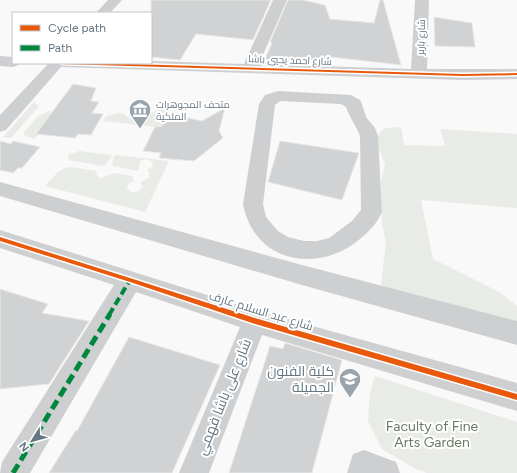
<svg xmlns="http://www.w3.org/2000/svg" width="517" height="473" viewBox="0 0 517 473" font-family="Figtree,Cairo,sans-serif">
<rect width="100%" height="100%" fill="#f9f9f9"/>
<!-- green -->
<g fill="#e8ebe6">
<path d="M34,102L39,106L11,138L3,137Z"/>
<path d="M159,109L164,110L167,115L162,126H158L157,127L103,121L106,116C112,115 119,112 124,114C129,117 130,120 137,120Z"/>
<path d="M51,110L50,116L36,133L39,134L34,139L24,135V132L38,116Z"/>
<path d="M401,127L404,145L445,146L440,129L517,134V208L421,200L433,259L501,293L517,306V329L383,297L381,283L386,242L382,224L381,182L385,164L376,142L379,134L384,128Z"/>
<path d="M79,151L112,155L106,164L102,166L69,160L68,155Z"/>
<path d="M115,155L169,161L145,212L45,186C66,162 65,166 96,171L97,176L101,178L114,173L132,176L134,181L128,184L127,189L132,193L139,191L143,186L140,182L149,178V173L147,170L152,167L153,162L146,159L140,161L138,171L113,166L112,163Z"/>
<path d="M375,376L517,422V473H427L414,468L382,449L368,421L370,393Z"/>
</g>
<!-- building -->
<g fill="#d0d2d3" stroke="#e8e8e8">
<path d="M151,0H271L253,40L196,34L180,60L151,57Z"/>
<path d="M288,0H303L325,5L330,19L374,23L380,0H383L401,65L331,57L329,65L264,61L272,43L270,42Z"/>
<path d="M434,17L472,23L475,47L435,46Z"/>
<path d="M73,84L96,88L91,101L99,102L92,113L103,114L91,135L78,134L75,138L36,134Z"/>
<path d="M225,108L219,131L223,138L194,161L159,158L161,153L143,151L155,127L162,126L167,115L177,113L184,117L202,121Z"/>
<path d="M0,141L11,144L13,141L40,147L22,168H18L13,173L0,170Z"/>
<path d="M280,141L359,153L342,200L268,182Z"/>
<path d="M0,289L48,304L42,313L89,321L49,384L0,389Z"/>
<path d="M129,337L220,365L172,473H49L76,430L77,431Z"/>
<path d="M285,343L342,360L312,473H229L270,346L283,349Z"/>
</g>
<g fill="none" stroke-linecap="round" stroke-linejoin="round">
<!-- minor -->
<g fill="#cecfd0" fill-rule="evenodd">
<path d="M108,0H122L110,13H96Z"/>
<path d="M273,0H287L259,64L411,69L415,0H429L427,69H517V79L462,80L61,67L6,130L0,132V115L49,63H151V61L244,64Z"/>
<path d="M0,56L13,57V63H20L18,65L13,67L0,66Z"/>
<path d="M278,91L351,95L360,100L362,104L366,117L375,128L378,136L382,212C377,223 370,231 361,238C319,275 254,263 243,204L259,104L265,95ZM280,101L341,104L346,107C350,119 356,125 360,136L361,210L352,221L329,238L317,241H304L288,237L278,231L266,217L263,204L275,105Z"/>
<path d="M0,182L302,265L517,321V345L302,285L0,196Z"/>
<path d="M0,230L255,310L517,383V411L262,335L209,473H179L240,327L136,292L30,473H0L2,462L114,285L0,248Z"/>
<path d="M364,450L396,462L400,473H347L353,454Z"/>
</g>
<!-- quiet-far1 -->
<path stroke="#00873e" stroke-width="4" stroke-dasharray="8 4" stroke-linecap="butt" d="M109,315L130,280"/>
<!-- quiet -->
<path stroke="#00873e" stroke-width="5" stroke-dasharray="10 5" stroke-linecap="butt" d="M13,473L110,314"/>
<!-- cycleway casing -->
<g stroke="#fff" stroke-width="3">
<g id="cycleway">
<path d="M60,63H97L462,74L517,73V75L462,76L62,64Z"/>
<path d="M0,237L130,278L255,318L517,394V400L255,324L130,282L0,241Z"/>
</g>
</g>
<!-- cycleway -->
<use href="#cycleway" fill="#e8590c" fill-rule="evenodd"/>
</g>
<!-- icons -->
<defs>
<g id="museum-pin" transform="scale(1.15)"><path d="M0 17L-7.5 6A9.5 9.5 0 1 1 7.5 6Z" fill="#99a4ac" stroke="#fff"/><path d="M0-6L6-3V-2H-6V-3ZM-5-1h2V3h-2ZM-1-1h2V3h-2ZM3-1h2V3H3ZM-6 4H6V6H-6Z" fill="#fff"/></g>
<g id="university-pin" transform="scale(1.15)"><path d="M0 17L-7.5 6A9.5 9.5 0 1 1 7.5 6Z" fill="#99a4ac" stroke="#fff"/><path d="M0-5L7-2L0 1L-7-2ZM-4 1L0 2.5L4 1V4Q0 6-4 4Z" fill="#fff"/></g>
</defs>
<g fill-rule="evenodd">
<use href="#museum-pin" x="140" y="110"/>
<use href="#university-pin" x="350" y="379"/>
</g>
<g text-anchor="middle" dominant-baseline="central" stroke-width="4" stroke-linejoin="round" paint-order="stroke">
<!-- far-street labels -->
<g font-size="10" fill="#657683" stroke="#fff">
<text transform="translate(421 37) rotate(-88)">شارع باربر</text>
<text transform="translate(290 60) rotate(2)">شارع احمد يحيي باشا</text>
</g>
<!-- far-poi labels -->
<g font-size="10" fill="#657683" stroke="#fff" text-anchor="start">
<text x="156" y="104">متحف المجوهرات<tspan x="156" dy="12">الملكية</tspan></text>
</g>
<!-- street labels -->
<g font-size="12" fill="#657683" stroke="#fff">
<text transform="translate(261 311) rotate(17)">شارع عبد السلام عارف</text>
</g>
<!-- near-poi labels -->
<g font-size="14" fill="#657683" stroke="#fff" text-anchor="end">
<text x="334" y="371">كلية الفنون<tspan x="334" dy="16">الجميلة</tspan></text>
</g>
<!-- near-street labels -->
<g font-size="14" fill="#657683" stroke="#fff">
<text transform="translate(224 397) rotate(-68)">شارع على باشا فهمي</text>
</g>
<!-- near-park labels -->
<g font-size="14" fill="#687a64" stroke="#fff">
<text x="432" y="426">Faculty of Fine<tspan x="432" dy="16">Arts Garden</tspan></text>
</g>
</g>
<!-- legend -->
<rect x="12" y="12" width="140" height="52" fill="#ffffff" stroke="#c1c8cd"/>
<rect x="20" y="25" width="20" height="6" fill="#e8590c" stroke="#c1c8cd"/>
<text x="48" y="32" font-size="12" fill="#657683">Cycle path</text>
<rect x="20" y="45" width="20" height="6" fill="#00873e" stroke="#c1c8cd"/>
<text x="48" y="52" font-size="12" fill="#657683">Path</text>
<!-- north arrow -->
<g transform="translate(32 441) rotate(233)" stroke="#ffffff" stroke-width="3" paint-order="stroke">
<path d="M0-3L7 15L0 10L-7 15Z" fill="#657683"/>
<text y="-6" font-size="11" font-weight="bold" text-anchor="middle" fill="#657683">N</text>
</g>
</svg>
